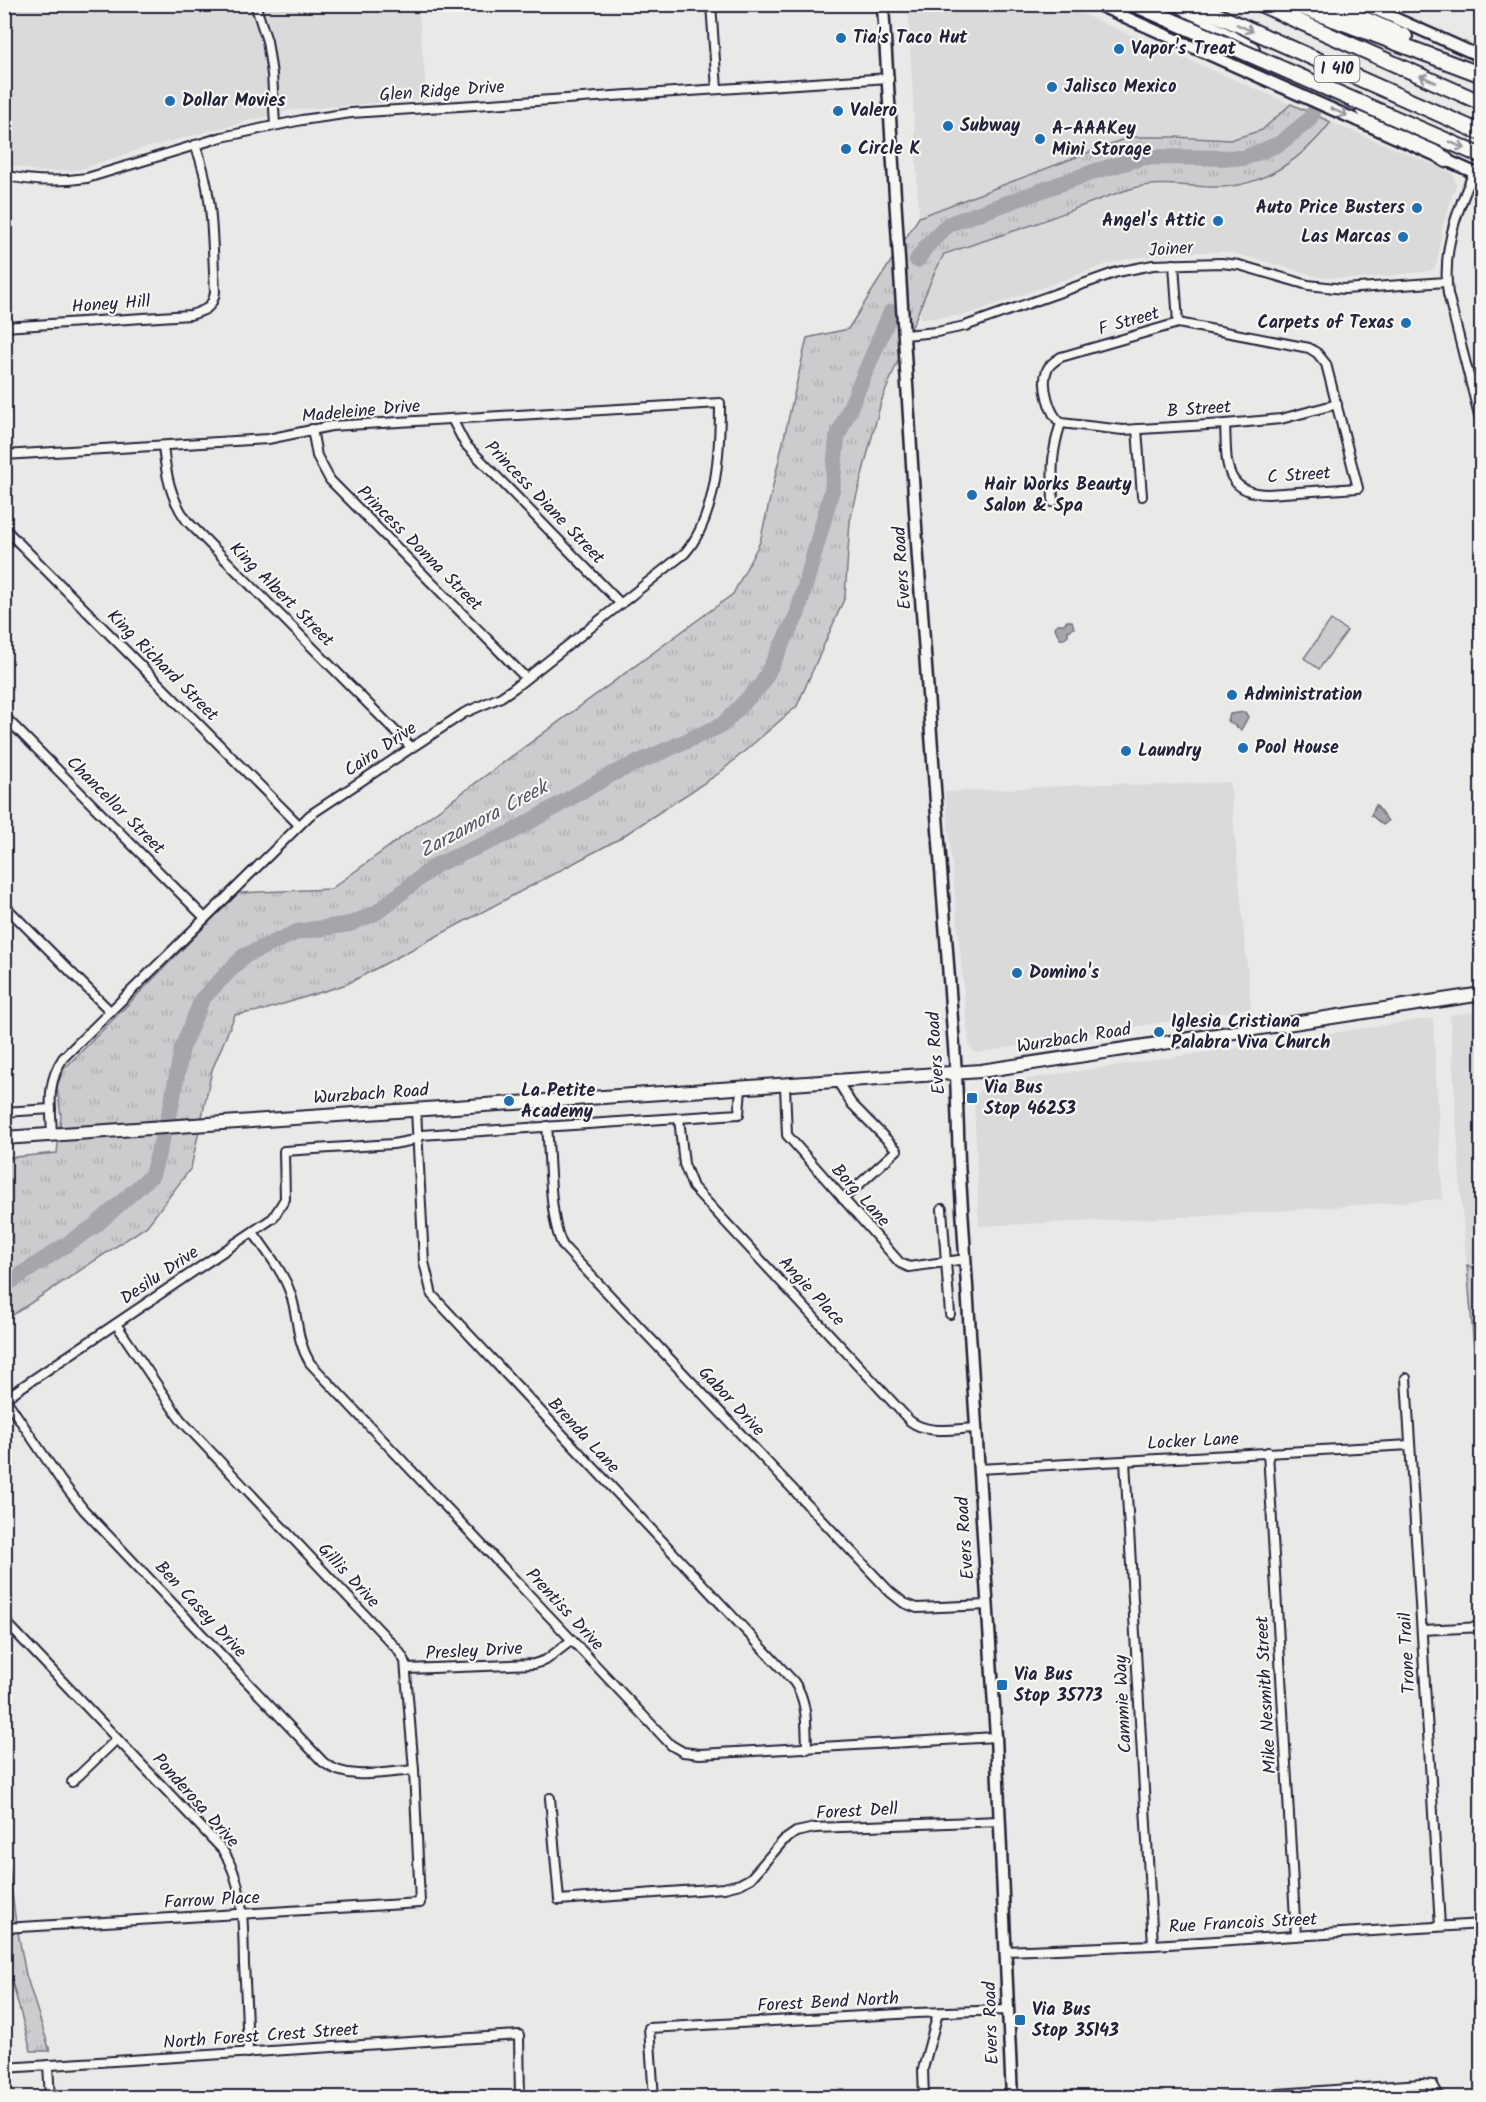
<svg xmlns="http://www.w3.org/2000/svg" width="1486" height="2102" viewBox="0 0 1486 2102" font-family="Kalam,sans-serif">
<defs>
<pattern id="grass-tufts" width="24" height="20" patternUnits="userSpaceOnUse" patternTransform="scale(1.5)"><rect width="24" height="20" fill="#ccccce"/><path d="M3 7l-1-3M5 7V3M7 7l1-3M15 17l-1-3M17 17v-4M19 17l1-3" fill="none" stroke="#afafb2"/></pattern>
</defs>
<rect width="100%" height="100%" fill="#e9e9e7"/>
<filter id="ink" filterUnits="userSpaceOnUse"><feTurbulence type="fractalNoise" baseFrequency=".0167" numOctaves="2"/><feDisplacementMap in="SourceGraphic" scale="12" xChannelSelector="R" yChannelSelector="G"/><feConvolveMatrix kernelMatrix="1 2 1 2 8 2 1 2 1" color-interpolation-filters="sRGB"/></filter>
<g filter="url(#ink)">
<!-- built -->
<g fill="#dadada">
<path d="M5,5H418L427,99L291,110L141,149L78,170L38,172L5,163Z"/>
<path d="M908,5H1061L1291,104L1262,130L1230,140L1175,137H1129L919,217Z"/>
<path d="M1331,122L1449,171L1454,176L1456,185L1443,225L1437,263L1434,269L1430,271L1360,279L1319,277L1264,261L1227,252H1193L1132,258L1105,265L966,315L921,319L919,309L944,254L1033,225L1131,189L1166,183L1215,187L1246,185L1293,160L1313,143Z"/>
<path d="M1230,782L1251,1008L976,1053L969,1045L945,792L1124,783L1134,786Z"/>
<path d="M1481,1011V1433L1461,1198L1450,1015Z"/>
<path d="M1433,1018L1443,1199L1207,1216L979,1226L974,1098L985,1085Z"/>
</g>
<!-- grass -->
<g fill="url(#grass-tufts)" stroke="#777784" stroke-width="1.5">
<path d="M1291,104L1331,122C1305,157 1262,188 1216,187C1187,187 1159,180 1130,189C1098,199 1067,212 1035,224C1005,234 974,244 944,254L933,276L881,402L850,521L845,597L797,706L718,774L617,840L347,984L264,1010L235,1015L212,1070L191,1168L147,1226L5,1320V1158L57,1153L61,1116L57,1086L64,1069L238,893L331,889L733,594L760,542L807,338L848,329L919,217L1129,137H1175L1230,140L1262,130Z"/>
<path d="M1467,1265L1481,1272V1433Z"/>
<path d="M4,1827L15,1916L26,1975L50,2051H31L5,1956Z"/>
</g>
<!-- garden -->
<path fill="#ccccce" stroke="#777784" stroke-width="1.5" d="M1331,620L1347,631L1319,669L1304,658Z"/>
<!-- water -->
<g fill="#a5a5ac" stroke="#71717f" stroke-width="1.5">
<path d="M1067,621H1072L1074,628L1068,631V635L1064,639H1060L1055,628L1057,624H1064Z"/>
<path d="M1245,712L1248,717L1241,730L1228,721L1230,714Z"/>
<path d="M1376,805L1388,821L1383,825L1371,815Z"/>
</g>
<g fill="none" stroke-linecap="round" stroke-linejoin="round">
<!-- river -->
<g stroke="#a5a5ac" stroke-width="16">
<path d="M917,260L926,247L949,224L1096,171L1145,157L1244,158L1279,144L1309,120L1313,113"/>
<path d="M4,1286L96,1225L152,1175L171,1107L182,1048L202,999L244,956L297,932L350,924L376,913L436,865L510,833L612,774L722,725L762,684L797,615L832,490L837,438L891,312"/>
</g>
<!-- minor casing -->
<g stroke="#22223b" stroke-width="12">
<g id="minor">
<path d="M255,4L267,41L272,74L275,125"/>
<path d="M711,4L717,89"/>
<path d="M1474,172C1456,213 1442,250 1448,294L1482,427"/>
<path d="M4,175C32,182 59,182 87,178L222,137L302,120L351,113L889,78"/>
<path d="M1174,264L1178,323"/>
<path d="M4,327L190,315C204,311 213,308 215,292C212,243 214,191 195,145"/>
<path d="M904,335L937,332L965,326L1117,272L1153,265L1221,263L1239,265L1308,285L1344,289L1446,282"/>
<path d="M452,419L465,444L621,604"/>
<path d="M1061,423C1049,414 1041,384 1047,370C1050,363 1056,360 1061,357L1178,323L1309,348L1317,353L1326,364L1358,488L1268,494C1221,493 1227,459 1225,424"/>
<path d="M1061,423L1123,430L1225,424L1281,419L1337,404"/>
<path d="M312,429L317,456L330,480L526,678"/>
<path d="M1137,429L1142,496"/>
<path d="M163,446C166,474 170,498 187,521L411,747"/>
<path d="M4,455L268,439L331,426L720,403C720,451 717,516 685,553L514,688L501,697L464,713L310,815L63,1058C46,1084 51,1105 52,1135"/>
<path d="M1053,502C1052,471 1051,453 1061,423"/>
<path d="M4,528L299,825"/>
<path d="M4,716L205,918"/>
<path d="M4,905L110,1011"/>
<path d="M838,1082L851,1103L897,1150L843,1199"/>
<path d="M785,1086L787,1135L900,1263L909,1267L966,1259"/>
<path d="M416,1110L424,1262L432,1295L794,1682C808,1701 806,1726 807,1749"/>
<path d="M4,1112L51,1109"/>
<path d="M679,1118L684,1164L693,1187L910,1421C929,1435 953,1429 975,1428"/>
<path d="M547,1126C550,1154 549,1226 564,1247L890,1592L904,1603L917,1608L988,1605"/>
<path d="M942,1209L950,1314"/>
<path d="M253,1232C266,1251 282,1270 290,1292C299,1317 295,1338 310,1363L671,1745L683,1752L700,1754L996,1737"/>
<path d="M1406,1378L1440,1926"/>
<path d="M5,1398L61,1481L84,1510L323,1762C347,1782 385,1772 414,1770"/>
<path d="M4,1399L273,1218L285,1199L284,1151L393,1144L409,1141L421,1135L739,1114L741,1089"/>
<path d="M1268,1452L1296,1936"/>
<path d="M1125,1461L1153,1945"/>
<path d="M978,1469L1410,1445"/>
<path d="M4,1620L222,1849C245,1884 243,1925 244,1965C246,1995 247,2024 248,2053"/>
<path d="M1422,1630L1482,1627"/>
<path d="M407,1669L534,1664L546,1660L572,1640"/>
<path d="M72,1782L117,1739"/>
<path d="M550,1798L559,1900L724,1888L740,1884L751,1878L783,1841L796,1832L815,1828L1000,1821"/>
<path d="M4,1928L420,1903L414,1770L405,1661L398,1650L180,1419L116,1324"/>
<path d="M1006,1951L1153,1945L1482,1924"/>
<path d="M48,2065L50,2098"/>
<path d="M4,2068L519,2035L520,2098"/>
<path d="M654,2098L649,2028L916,2013L1008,2010"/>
<path d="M924,2098L923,2069L938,2013"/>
<path d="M1221,2098L1421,2084L1433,2085L1440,2098"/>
</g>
</g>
<!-- secondary casing -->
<g stroke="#22223b" stroke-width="15">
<g id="secondary">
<path d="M885,4L883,7L918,558L956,1073L959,1162L996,1737L1012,2098"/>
<path d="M1096,4L1482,176"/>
<path d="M1363,4L1482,57"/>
</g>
</g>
<!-- primary casing -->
<g stroke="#22223b" stroke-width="16">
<path id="primary" d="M4,1138L981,1071L1482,994"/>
</g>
<!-- motorway casing -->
<g stroke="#22223b" stroke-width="18">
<g id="motorway">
<path d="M1180,4L1208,26L1252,49"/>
<path d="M1192,4L1482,133"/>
<path d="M1260,4L1482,103"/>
<path d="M1293,4L1482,75"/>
<path d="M1330,4L1405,37"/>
<path d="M1363,110L1422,142L1446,160"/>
</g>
</g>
<!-- minor -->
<use href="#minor" stroke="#f6f6f2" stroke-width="8"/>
<!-- secondary -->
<use href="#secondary" stroke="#f6f6f2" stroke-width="10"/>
<!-- primary -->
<use href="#primary" stroke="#f6f6f2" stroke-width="12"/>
<!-- motorway -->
<use href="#motorway" stroke="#f6f6f2" stroke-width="14"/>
<!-- motorway-bridge casing -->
<g stroke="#22223b" stroke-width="18" stroke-linecap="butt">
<path id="motorway-bridge" d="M1134,4L1482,156"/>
</g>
<!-- motorway-bridge -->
<use href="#motorway-bridge" stroke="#f6f6f2" stroke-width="14"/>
</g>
<!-- one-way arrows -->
<defs><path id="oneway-shaft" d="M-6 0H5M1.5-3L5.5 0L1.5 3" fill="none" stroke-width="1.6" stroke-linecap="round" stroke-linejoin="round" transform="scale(1.5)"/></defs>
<g stroke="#9797a0">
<use href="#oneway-shaft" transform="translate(1245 28) rotate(24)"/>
<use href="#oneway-shaft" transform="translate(1428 79) rotate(-156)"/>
<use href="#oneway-shaft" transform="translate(1339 112) rotate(24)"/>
<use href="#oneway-shaft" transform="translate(1457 145) rotate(24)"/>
</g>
</g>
<!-- markers -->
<g fill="#1f6fb2" stroke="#f6f6f2" stroke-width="2">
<circle cx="841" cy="38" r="6"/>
<circle cx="1119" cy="49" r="6"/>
<circle cx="1052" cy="87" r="6"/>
<circle cx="170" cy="101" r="6"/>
<circle cx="838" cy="111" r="6"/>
<circle cx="948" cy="126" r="6"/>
<circle cx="1040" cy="139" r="6"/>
<circle cx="846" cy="149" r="6"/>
<circle cx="1417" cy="208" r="6"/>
<circle cx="1218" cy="221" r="6"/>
<circle cx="1403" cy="237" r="6"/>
<circle cx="1406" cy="323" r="6"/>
<circle cx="972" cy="495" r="6"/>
<circle cx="1232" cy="695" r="6"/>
<circle cx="1243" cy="748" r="6"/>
<circle cx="1126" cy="751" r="6"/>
<circle cx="1017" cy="973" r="6"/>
<circle cx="1159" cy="1032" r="6"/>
<rect x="966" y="1092" width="12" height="12" rx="3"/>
<circle cx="509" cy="1101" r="6"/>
<rect x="996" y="1679" width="12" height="12" rx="3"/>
<rect x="1014" y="2014" width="12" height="12" rx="3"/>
</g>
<g text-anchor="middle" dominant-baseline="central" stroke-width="4.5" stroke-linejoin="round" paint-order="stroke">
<!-- shield labels -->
<rect fill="#f6f6f2" stroke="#626272" stroke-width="1.5" x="1314.5" y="56" width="45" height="26" rx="4.5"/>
<g font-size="16" font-weight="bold" fill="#22223b">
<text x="1337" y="69">I 410</text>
</g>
<!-- poi labels -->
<g font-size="18" font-weight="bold" fill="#22223b" stroke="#f6f6f2" text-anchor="start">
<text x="853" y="38">Tia's Taco Hut</text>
<text x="1131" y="49">Vapor's Treat</text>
<text x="1064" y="87">Jalisco Mexico</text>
<text x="182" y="101">Dollar Movies</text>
<text x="850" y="111">Valero</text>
<text x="960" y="126">Subway</text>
<text x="1052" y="129">A-AAAKey<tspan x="1052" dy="21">Mini Storage</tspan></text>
<text x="858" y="149">Circle K</text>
<text x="1405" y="208" text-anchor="end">Auto Price Busters</text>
<text x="1206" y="221" text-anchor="end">Angel's Attic</text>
<text x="1391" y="237" text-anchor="end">Las Marcas</text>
<text x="1394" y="323" text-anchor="end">Carpets of Texas</text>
<text x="984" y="485">Hair Works Beauty<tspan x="984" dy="21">Salon &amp; Spa</tspan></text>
<text x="1244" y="695">Administration</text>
<text x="1255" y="748">Pool House</text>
<text x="1138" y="751">Laundry</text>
<text x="1029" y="973">Domino's</text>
<text x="1171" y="1022">Iglesia Cristiana<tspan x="1171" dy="21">Palabra Viva Church</tspan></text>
<text x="984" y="1088">Via Bus<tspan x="984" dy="21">Stop 46253</tspan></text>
<text x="521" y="1091">La Petite<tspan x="521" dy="21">Academy</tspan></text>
<text x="1014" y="1675">Via Bus<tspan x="1014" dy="21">Stop 35773</tspan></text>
<text x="1032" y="2010">Via Bus<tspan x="1032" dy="21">Stop 35143</tspan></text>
</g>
<!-- street labels -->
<g font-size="18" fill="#22223b" stroke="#f6f6f2">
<text transform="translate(442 92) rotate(-4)">Glen Ridge Drive</text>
<text transform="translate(1171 250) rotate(-4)">Joiner</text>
<text transform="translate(111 305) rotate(-4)">Honey Hill</text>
<text transform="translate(1129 322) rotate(-16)">F Street</text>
<text transform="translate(1199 410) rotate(-4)">B Street</text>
<text transform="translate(361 412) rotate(-5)">Madeleine Drive</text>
<text transform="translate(1299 476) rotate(-4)">C Street</text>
<text transform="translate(544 503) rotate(46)">Princess Diane Street</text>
<text transform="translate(419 549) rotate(45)">Princess Donna Street</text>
<text transform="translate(903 568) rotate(-94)">Evers Road</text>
<text transform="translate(281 595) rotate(45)">King Albert Street</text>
<text transform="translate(162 666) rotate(45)">King Richard Street</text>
<text transform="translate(381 750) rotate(-34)">Cairo Drive</text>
<text transform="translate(115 806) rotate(45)">Chancellor Street</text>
<text transform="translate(1074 1039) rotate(-9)">Wurzbach Road</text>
<text transform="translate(937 1053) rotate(-94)">Evers Road</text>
<text transform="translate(371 1095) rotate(-4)">Wurzbach Road</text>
<text transform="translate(860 1196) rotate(48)">Borg Lane</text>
<text transform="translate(160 1276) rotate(-34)">Desilu Drive</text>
<text transform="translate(811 1292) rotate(47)">Angie Place</text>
<text transform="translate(731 1402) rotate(47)">Gabor Drive</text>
<text transform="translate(583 1436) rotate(47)">Brenda Lane</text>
<text transform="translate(1193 1442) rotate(-3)">Locker Lane</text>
<text transform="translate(966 1538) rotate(-94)">Evers Road</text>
<text transform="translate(348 1576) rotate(47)">Gillis Drive</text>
<text transform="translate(200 1610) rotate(47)">Ben Casey Drive</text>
<text transform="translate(564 1610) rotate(47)">Prentiss Drive</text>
<text transform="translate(474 1652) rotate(-3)">Presley Drive</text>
<text transform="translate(1408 1653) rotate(-93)">Trone Trail</text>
<text transform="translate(1267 1695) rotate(-93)">Mike Nesmith Street</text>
<text transform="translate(1124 1704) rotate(-93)">Cammie Way</text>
<text transform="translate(195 1801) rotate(48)">Ponderosa Drive</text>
<text transform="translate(857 1812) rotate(-3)">Forest Dell</text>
<text transform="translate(212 1901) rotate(-3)">Farrow Place</text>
<text transform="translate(1243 1924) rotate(-3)">Rue Francois Street</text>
<text transform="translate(828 2003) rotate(-3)">Forest Bend North</text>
<text transform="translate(992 2023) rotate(-92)">Evers Road</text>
<text transform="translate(261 2037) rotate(-4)">North Forest Crest Street</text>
</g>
<!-- water labels -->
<g font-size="20" font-style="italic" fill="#565668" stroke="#f6f6f2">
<text transform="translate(484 820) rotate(-28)">Zarzamora Creek</text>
</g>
</g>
<!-- margin -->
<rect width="1486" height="2102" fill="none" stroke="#f6f6f2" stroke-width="24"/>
<rect x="12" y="12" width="1462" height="2078" fill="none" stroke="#22223b" stroke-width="2" filter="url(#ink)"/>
</svg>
